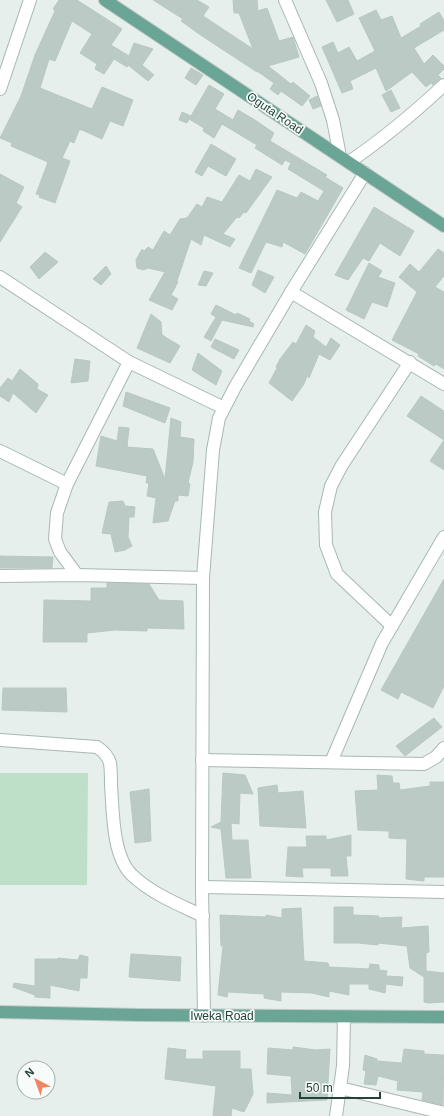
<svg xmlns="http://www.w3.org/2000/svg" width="444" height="1116" viewBox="0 0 444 1116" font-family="Helvetica,sans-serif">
<rect width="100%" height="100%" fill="#e6efeb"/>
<!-- green -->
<path fill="#bfe0c8" d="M0,773H88L87,885H0Z"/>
<!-- building -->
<g fill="#bbcac4" stroke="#b8c9c2">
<path d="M59,0H77L122,29L111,45L129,56L134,43L153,49L142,65L154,75L148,81L128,65L127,67L114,59L104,74L95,69L97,64L80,53L92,34L72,21L55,61L49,59L40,88L92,109L102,87L133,100L123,126L110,121L102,139L82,130H79L74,143L70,141L62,158L70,161L55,203L39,197L40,195L36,194L48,162L11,146L12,143L0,138L21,96L35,55L55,11L53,9Z"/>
<path d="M153,0H197L209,7L203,16L253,49L239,13H234L233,0H257L258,11L267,8L279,41L293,37L299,57L268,66L291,84L293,82L310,96L302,106L281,91L278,95L270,89L274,83L257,71V72L202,36L181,21L183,19Z"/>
<path d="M326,0H348L354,14L337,22Z"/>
<path d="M376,10L381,20L392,16L401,38L421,26L420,24L439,12L444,21V30L414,48L424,64L433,55L444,66V69L438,75L441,78L433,85L431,83L426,87L412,72L386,91L376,68L350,81L353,89L342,93L322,47L333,42L338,53L349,47L357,61L375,51L359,18Z"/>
<path d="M191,68L203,75L196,85L185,78Z"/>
<path d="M209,85L224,94L215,109L233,120L238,110L255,120L274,133L270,141L327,175L325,177L343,188L305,254L283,242L282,247L266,242L251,273L239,268L277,190L297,198L301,192L318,201L324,191L288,169L291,163L285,160L282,165L255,148L257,145L222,124L214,138L203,131L204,128L189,119L187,123L179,120L182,112L191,116Z"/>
<path d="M391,90L400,108L391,112L382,95Z"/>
<path d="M317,96L321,106L313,109L309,100Z"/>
<path d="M211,144L236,159L226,176L208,166L202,176L195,172Z"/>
<path d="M256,169L272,177L246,213L244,212L239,218L237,217L223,234L235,239L230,247L204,235L201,245L191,239L177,281L178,282L171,295L178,299L172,310L149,300L165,272L148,268L143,270L137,268L136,260L142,249L144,251L148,247L153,250L164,231L170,235L180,219L187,218L197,204L202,207L207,197L222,202L239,175L250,181Z"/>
<path d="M0,174L24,187L16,203L22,207L0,242Z"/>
<path d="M374,207L414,231L400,256L380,243L369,261L363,258L348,280L335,275Z"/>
<path d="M438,249L444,253V276L435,287L444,292V369L436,364L434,366L418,356L419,354L392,340L417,292L399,277L410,264L419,272Z"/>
<path d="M45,252L58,262L39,279L30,267Z"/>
<path d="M369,263L382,271L378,277L395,283L387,307L372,302L364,319L346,310Z"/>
<path d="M106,266L111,274L101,285L93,279Z"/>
<path d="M258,270L274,277L265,293L252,285Z"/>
<path d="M204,271L213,273L206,286L198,285Z"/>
<path d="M216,305L236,315L237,313L250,319L249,321L254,324L253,327L222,320L211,341L204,337L216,317L211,314Z"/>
<path d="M151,314L161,322L162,335L180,346L170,363L137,348Z"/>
<path d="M306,325L315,331L313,337L326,347L331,338L340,345L330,360L319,354L309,378L307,376L304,384L292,401L269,383L277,368L276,367L280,359L293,342L296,344Z"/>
<path d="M215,339L239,350L234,359L211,347Z"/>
<path d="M198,353L222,371L216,385L192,370Z"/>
<path d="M75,359L90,361L88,381L71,383Z"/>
<path d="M20,369L38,384L37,389L48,395L36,413L13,393L9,402L0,396V388L8,378L12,381Z"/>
<path d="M126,392L170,408L165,423L123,406Z"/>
<path d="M421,396L444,411V470L430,461L444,440L407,416Z"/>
<path d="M171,418L181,422L180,437L194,439L193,462L188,483L190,484L188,496L178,495V501H175L168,521L153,523L156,498L147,496L149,483H146L147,476L96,466L101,436L117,441L119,427L129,428L127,447L153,449L165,479Z"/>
<path d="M123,501L125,506L135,507L134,517H129L128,537L132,546L125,550L115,552L111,534L102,533L109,502Z"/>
<path d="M0,556L53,557L52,568H0Z"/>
<path d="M444,579V686L433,708L401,692L398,699L381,690Z"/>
<path d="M107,583L149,584L159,600L183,601L184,629L147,628V631L115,630L87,633V642H43L44,600L91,601V588H107Z"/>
<path d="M3,688H66L67,712L2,710Z"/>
<path d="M434,718L442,727L405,756L396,746Z"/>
<path d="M223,773L245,775L253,794L240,793L239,824L231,823L232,840H248L251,878H226L221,829L211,827L221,822Z"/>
<path d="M377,775L392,776L393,783H399L400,790L430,786V782H444V877H424V881L406,879L407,839L389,838V831L358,830L355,791L378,790Z"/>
<path d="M277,785L278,793L303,791L306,828L260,826L258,788Z"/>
<path d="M149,789L151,841L135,843L130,792Z"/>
<path d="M351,835V856H346L348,876H331V868H302L303,877L286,876L288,847H307L306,836H326V840Z"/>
<path d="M334,907H353V915L379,916L378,918L402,917L401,928L428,926L429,952L426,953V971L444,973V1002L429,1003L424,1002V977L410,968L407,946L378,943V945L358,943H334Z"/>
<path d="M301,908L304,961L328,963L329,967L369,969L370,964L379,965V970L387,971L386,976L403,977L402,986L386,984L385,993L369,989V984H349V995L329,991V997L312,993L281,992V1001L264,998V994L228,992L227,997L218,995L223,946H221L220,915L266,917V915L282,918V909Z"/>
<path d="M131,954L181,957L180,981L129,977Z"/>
<path d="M80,955L88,957L87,978H80L79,991L50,985V998L35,997V995L13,987L14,983L35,986V959H58V958L78,960Z"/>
<path d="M293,1047L316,1050L330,1049L327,1100L267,1103V1093L292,1095L291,1076L267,1074L268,1048L293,1050Z"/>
<path d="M168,1048L186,1050L185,1059H203V1051H240V1069H251L253,1094L244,1112L232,1108L231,1116H213L216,1086L165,1079Z"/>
<path d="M404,1049L424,1051V1054L444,1055L443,1105L422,1100L423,1092L397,1090L398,1081L378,1076L376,1085L364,1084L366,1071L363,1070L365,1055L377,1059V1061L402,1063Z"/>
</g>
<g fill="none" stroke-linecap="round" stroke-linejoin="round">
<!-- minor casing -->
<g stroke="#a8b8b2" stroke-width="14">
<g id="minor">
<path d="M285,0L321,83L333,120L340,156"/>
<path d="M0,89L30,0"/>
<path d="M349,162C383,139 414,113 444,85"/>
<path d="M0,277L129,362L224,408"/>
<path d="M291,292L444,384"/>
<path d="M0,451L67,484"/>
<path d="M77,575L60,552L55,539L57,513L67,484L129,362"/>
<path d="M0,576L77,575L203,578"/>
<path d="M392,626L337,574L326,545L325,512L331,486L342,465L410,362"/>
<path d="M0,740L97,747C103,751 108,756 110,763C111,770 111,778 111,785C113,810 112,856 132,875C152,894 178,904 203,916"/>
<path d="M202,760L424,764L436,757L444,748"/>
<path d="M331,762L382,643L444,537"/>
<path d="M202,887L444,892"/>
<path d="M204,1016L202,887L203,578L213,450L219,418L235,387L291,292L365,173"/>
<path d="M340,1088L444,1113"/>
<path d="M336,1116L343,1066L344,1017"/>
</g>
</g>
<!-- major casing -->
<g stroke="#c2cac8" stroke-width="14">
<g id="major">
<path d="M105,0L444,226"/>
<path d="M0,1012L140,1015L444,1017"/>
</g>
</g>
<!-- minor -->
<use href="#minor" stroke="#fff" stroke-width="12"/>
<!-- major -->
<use href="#major" stroke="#6aa596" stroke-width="12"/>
</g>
<g text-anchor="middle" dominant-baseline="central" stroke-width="3.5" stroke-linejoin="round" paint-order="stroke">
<!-- street labels -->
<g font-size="12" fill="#24423a" stroke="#f7fbf9">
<text transform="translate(275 113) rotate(34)">Oguta Road</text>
<text x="222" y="1016">Iweka Road</text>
</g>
</g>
<!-- north arrow -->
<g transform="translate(36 1080) rotate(319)"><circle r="19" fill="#f7fbf9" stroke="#a3b1ad"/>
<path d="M0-3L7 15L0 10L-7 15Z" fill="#f4845f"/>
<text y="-6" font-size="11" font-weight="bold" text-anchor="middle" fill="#24423a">N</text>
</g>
<!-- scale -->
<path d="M300 1092v6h80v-6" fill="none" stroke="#24423a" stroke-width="2"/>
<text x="306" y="1092" font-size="12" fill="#24423a" stroke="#f7fbf9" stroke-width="3" paint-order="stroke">50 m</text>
</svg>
